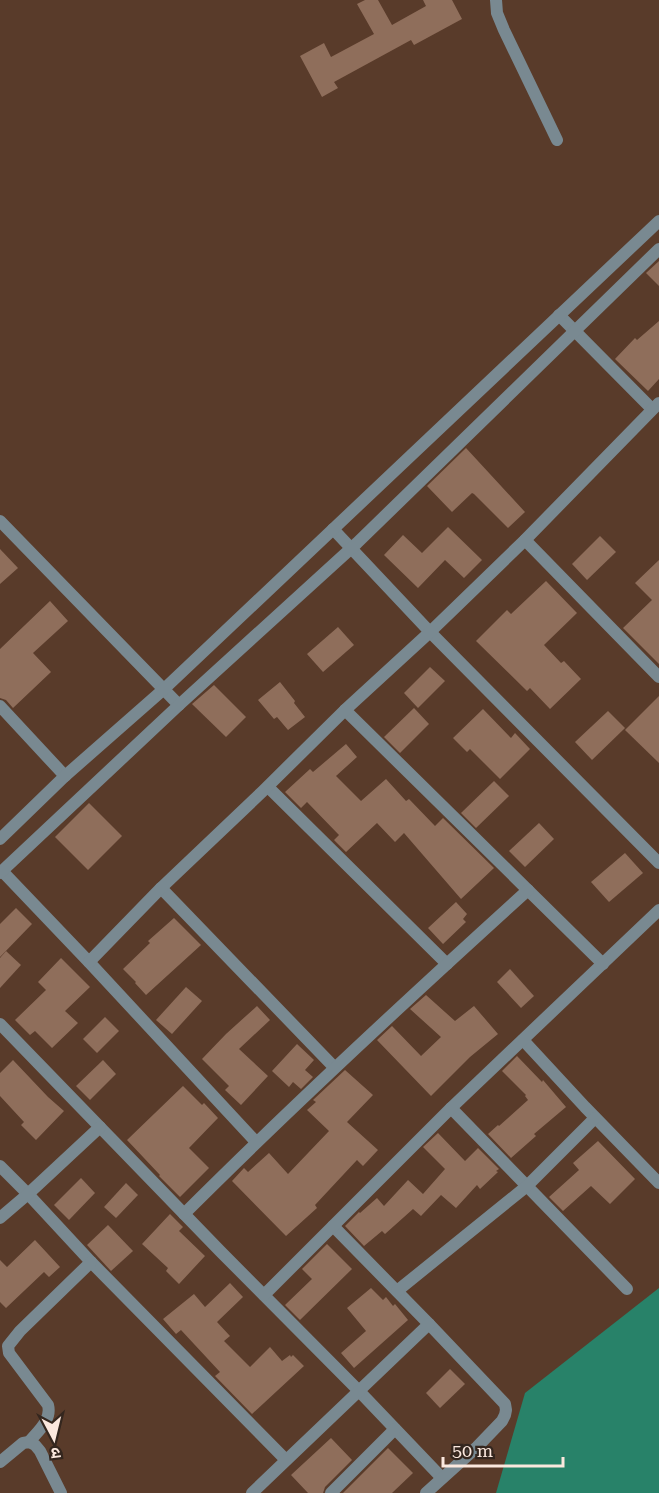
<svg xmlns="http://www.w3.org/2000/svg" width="659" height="1493" viewBox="0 0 659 1493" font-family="'Roboto Serif','Noto Sans Devanagari',serif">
<rect width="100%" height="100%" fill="#593b2a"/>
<!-- water -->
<path fill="#288269" d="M659,1288V1493H496L525,1393Z"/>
<!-- building -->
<g fill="#8f6e5b">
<path d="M365,0H378L392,25L426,6L423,0H452L462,19L414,45L411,40L334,82L338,88L322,97L300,56L324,43L331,57L374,34L357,4Z"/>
<path d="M659,261V286L646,273Z"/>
<path d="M659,321V379L648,391L615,359L635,338L637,340Z"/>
<path d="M466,448L525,512L508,528L474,494L472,493L452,512L427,486Z"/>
<path d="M448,527L482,560L464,578L445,560L418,588L384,555L403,535L422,553Z"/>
<path d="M600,536L616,552L587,580L572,564Z"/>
<path d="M0,549L18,568L0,584Z"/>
<path d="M659,560V664L623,628L652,600L635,583Z"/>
<path d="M546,581L577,613L544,645L561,663L564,661L581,679L550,709L530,688L527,691L476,641L507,610L511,614Z"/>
<path d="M50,601L68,621L33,653L51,672L13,708L6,700L0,698V649Z"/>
<path d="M338,627L354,645L323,672L307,654Z"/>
<path d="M430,667L445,681L418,708L404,693Z"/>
<path d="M280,682L295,701L294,703L305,717L288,730L277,717L274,719L258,700Z"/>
<path d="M214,685L246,717L226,737L192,704Z"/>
<path d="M659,696V763L625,730Z"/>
<path d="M414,708L429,724L400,753L384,737Z"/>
<path d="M483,709L511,738L515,733L530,749L500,779L470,749L467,752L453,738Z"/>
<path d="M608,711L625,728L592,760L575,742Z"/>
<path d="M346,744L357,757L336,776L361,801L386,779L406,801L409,799L435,826L443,818L494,868L461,899L404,833L395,842L377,823L346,852L334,840L339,835L307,802L301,808L285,792L310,769L313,772Z"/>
<path d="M494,781L509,796L476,828L461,813Z"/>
<path d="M89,803L122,836L88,870L55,837Z"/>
<path d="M539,823L554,839L525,867L509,851Z"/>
<path d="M625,853L643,873L609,902L591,882Z"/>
<path d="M456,902L467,914L463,919L466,922L443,944L428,928Z"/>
<path d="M16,908L32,924L0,957V924Z"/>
<path d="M174,918L201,945L146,995L135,983L136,982L123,969L150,943L148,941Z"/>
<path d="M6,951L21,965L0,988V958Z"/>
<path d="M61,958L90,987L65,1011L78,1023L52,1048L35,1031L30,1035L15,1020L46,990L38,982Z"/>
<path d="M510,969L534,996L521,1008L497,982Z"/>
<path d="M186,987L202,1001L172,1034L156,1020Z"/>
<path d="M426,995L455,1021L474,1006L498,1034L470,1057L431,1096L377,1040L392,1026L421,1056L441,1037L410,1009Z"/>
<path d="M257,1006L270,1020L239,1049L268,1076L241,1105L225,1090L229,1086L202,1059L226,1034Z"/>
<path d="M105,1017L119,1031L97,1053L83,1039Z"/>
<path d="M297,1044L314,1060L305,1070L313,1077L301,1089L293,1082L289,1087L272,1071Z"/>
<path d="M517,1056L542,1082L543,1080L566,1107L534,1134L536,1136L511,1158L488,1134L498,1125L499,1126L528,1100L525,1096L526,1095L502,1071Z"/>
<path d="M13,1060L48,1097L64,1111L36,1140L21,1125L24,1122L0,1096V1073Z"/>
<path d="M103,1060L116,1074L90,1100L76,1086Z"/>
<path d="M345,1070L373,1095L347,1122L378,1150L363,1166L357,1160L315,1205L317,1208L286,1236L232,1181L244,1168L248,1172L269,1153L288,1174L329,1131L307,1110L316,1102L313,1100Z"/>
<path d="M183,1086L202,1105L204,1103L218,1118L189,1148L209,1168L180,1197L159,1176L160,1175L127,1140Z"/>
<path d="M438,1133L465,1161L478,1148L499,1169L496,1171L498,1172L480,1189L477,1185L456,1208L441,1195L421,1216L413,1209L385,1234L382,1231L364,1246L345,1226L359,1212L360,1213L377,1198L384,1206L408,1180L423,1194L445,1169L423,1147Z"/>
<path d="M598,1141L635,1179L610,1204L591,1186L563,1211L549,1197L579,1170L573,1163Z"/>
<path d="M81,1178L95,1193L69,1220L54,1205Z"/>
<path d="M126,1183L138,1195L116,1218L104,1207Z"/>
<path d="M170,1214L183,1227L179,1231L205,1256L179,1284L166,1271L168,1268L142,1244Z"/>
<path d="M108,1225L133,1251L111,1271L87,1245Z"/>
<path d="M35,1240L60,1267L49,1277L44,1272L6,1308L0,1302V1260L7,1267Z"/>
<path d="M327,1244L352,1269L300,1320L285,1305L312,1279L302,1269Z"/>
<path d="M230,1283L243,1297L217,1322L230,1336L224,1341L250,1367L270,1347L282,1361L290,1355L291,1357L293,1355L304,1366L252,1414L215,1376L220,1372L181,1330L176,1334L163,1319L194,1294L205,1307Z"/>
<path d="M371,1288L383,1300L386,1297L393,1306L395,1304L408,1320L354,1368L341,1353L366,1331L347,1308Z"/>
<path d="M450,1369L465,1384L440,1408L426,1393Z"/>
<path d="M331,1438L352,1460L325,1487L323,1493H308L291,1475Z"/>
<path d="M388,1448L413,1473L392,1493H343Z"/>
</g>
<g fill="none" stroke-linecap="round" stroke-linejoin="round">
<!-- minor -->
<g stroke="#798991" stroke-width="12">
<path d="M496,0L497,13L504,30L557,140"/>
<path d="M559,315L652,409"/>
<path d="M0,521L179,705"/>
<path d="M333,529L430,632L659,863"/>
<path d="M525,540L659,677"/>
<path d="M0,706L65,776"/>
<path d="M345,710L603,964"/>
<path d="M268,787L447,964"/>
<path d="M0,839L65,776L164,689L659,221"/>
<path d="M2,871L89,962L256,1142"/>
<path d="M0,873L179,705L357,543L659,249"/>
<path d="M161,888L334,1067"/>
<path d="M89,962L161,888L263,791L345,710L430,632L525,540L659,403"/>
<path d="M0,1024L220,1251L358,1390L442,1478"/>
<path d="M523,1040L585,1107L659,1183"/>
<path d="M451,1108L627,1289"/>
<path d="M0,1166L28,1194L91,1262L286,1460"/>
<path d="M184,1214C295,1103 411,996 528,890"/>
<path d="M0,1218L28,1194L100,1127"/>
<path d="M333,1226L429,1324L505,1404L506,1410L505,1415L502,1421L477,1447L426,1493"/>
<path d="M397,1291L527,1186L595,1118"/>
<path d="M264,1295L451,1108L659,910"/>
<path d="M29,1442C38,1431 52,1420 48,1405L9,1353L8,1346L20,1331L91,1262"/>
<path d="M0,1462L23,1443L29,1442L35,1445L40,1451L61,1493"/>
<path d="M252,1493L429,1324"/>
<path d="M331,1493L395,1429"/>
</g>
</g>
<!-- north arrow -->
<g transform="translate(54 1439) rotate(173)" stroke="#34261e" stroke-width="4.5" paint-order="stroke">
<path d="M0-4.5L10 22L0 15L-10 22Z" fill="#fbe8de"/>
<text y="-9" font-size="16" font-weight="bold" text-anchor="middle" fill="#fbe8de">उ</text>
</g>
<!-- scale -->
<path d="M443 1457v9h120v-9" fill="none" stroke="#fbe8de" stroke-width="3"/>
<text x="452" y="1457" font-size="18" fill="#fbe8de" stroke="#34261e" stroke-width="4.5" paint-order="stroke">50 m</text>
</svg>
